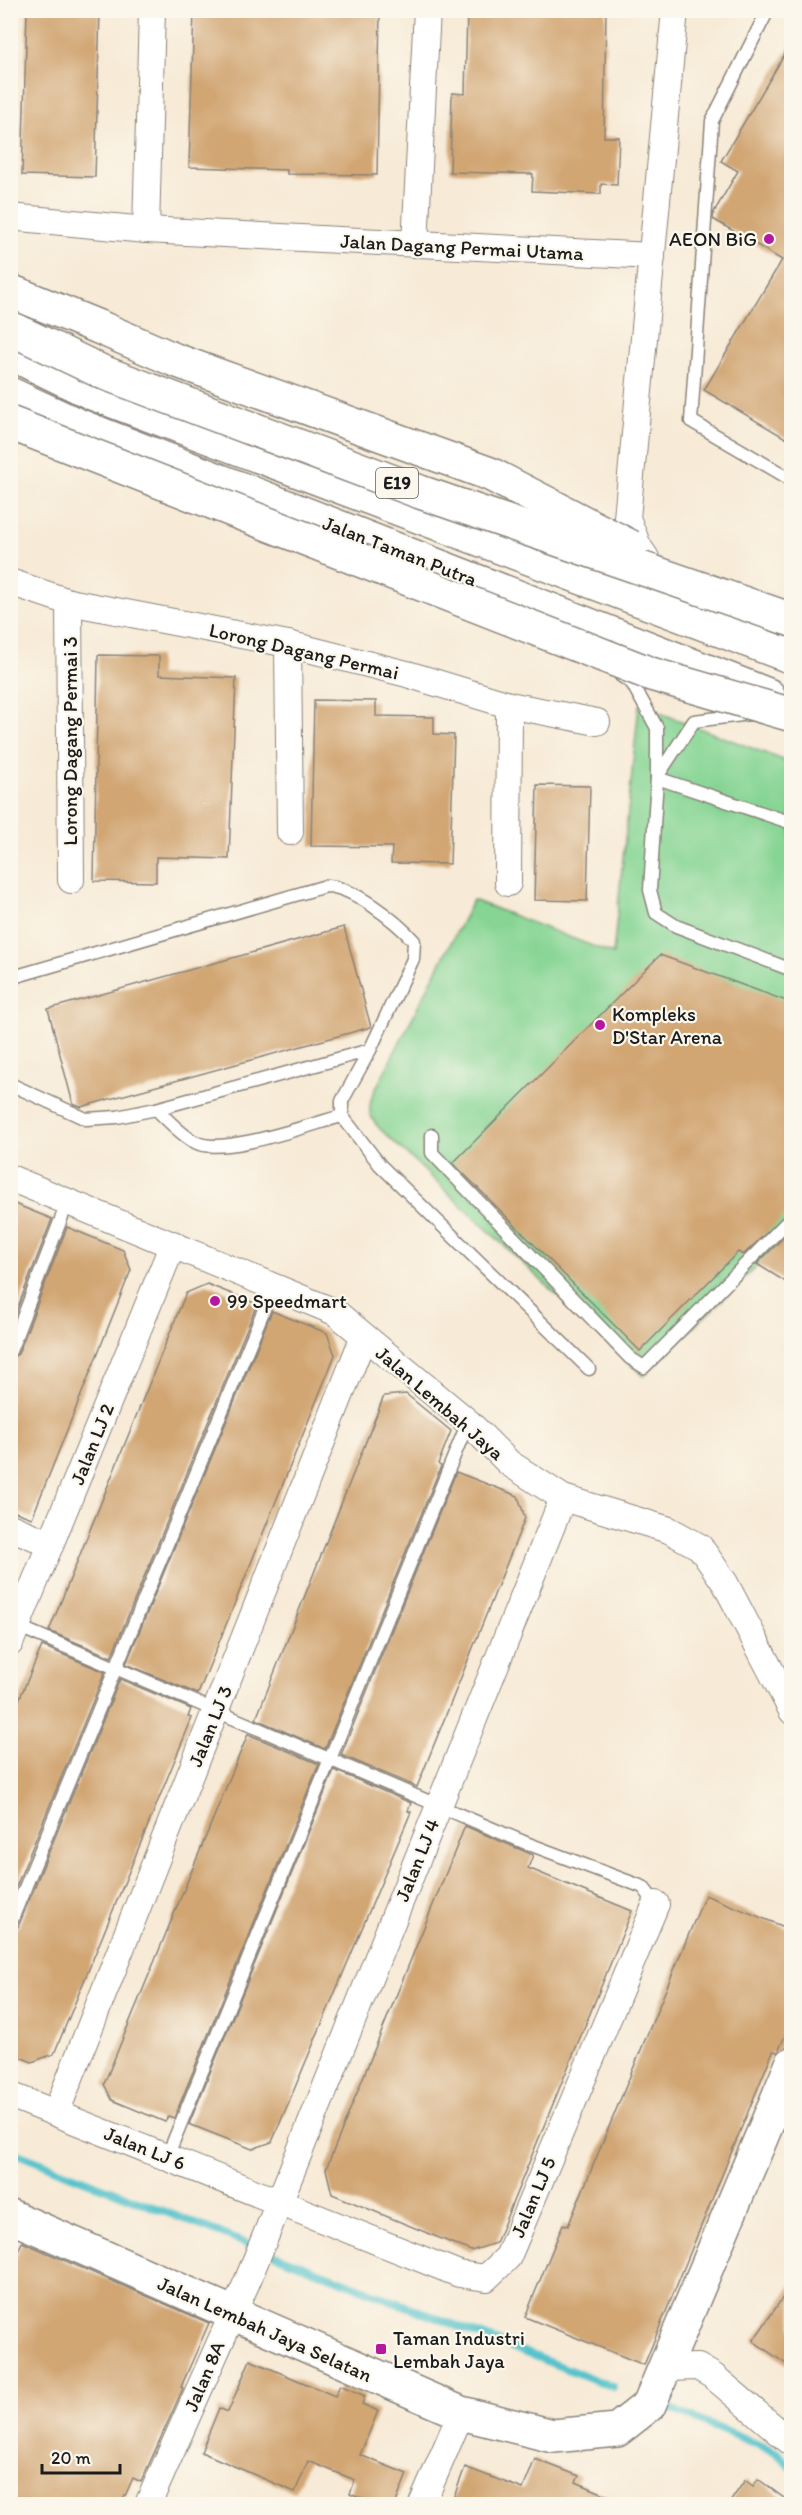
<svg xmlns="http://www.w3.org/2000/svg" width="802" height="2515" viewBox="0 0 802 2515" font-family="Itim,sans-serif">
<rect width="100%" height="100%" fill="#fbf7ec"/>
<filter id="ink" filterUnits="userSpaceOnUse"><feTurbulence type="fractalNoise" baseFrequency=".0167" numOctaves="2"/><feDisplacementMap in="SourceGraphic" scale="12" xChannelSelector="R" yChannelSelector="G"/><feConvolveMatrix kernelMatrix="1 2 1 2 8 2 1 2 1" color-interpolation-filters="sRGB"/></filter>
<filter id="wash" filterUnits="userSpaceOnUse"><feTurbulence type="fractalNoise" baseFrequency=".008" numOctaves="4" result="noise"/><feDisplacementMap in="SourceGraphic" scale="24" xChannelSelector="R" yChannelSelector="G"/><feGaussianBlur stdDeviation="1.35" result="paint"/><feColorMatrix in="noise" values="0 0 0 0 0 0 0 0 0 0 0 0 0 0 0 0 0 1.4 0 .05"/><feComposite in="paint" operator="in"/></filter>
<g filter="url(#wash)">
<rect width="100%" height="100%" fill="#f7ead6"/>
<!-- green -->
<path fill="#87d594" stroke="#527858" stroke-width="1.5" d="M639,705L791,763V1233L643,1376L380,1129C369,1117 368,1110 372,1096L473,900L613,954Z"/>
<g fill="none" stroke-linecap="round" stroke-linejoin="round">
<!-- stream -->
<g stroke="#56c3cc" stroke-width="8">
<path d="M10,2151L613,2387"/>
<path d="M671,2409L776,2452L792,2468"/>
</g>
</g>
<g id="blocks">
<!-- building -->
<g fill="#d1a673">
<path d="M27,10H100L95,177L22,175Z"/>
<path d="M194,10H380L377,175L287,174V170L189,167Z"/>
<path d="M467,10H606L604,137H619L617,185L601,184V194L532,191L533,174L450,172L452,93L465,94Z"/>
<path d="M792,42V442L704,390L782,260L713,219L714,212L738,171L721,161Z"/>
<path d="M98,655L159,656V675L236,678L229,859L156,857V882L94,881Z"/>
<path d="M314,700L376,701V716L434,717V734L454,735L450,864L391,863L392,847L311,846Z"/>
<path d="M537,785L590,786L587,901L534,900Z"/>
<path d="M344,927L371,1027L81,1107L73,1104L48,1009Z"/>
<path d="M660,955L792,1003V1209L743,1255L738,1252L640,1351L453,1163Z"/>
<path d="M10,1202L52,1219L10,1327Z"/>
<path d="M67,1227L123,1250L131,1270L32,1518L10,1510V1359L18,1354Z"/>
<path d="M792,1229V1286L757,1264Z"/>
<path d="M207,1284L257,1304L111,1657L49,1631L186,1293Z"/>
<path d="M272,1311L327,1333L335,1355L198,1694L126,1664Z"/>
<path d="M406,1394L451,1431L438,1464L441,1466L325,1749L256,1719L384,1396Z"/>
<path d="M456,1472L518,1496L525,1518L417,1787L341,1755Z"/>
<path d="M42,1646L105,1672L10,1901V1721Z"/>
<path d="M120,1679L191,1709L188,1717L192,1718L54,2054L32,2062L10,2053V1932L18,1927Z"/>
<path d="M248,1734L319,1764L174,2118L168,2116L165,2122L112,2100L104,2084Z"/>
<path d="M334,1770L411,1803L408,1811L411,1812L272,2142L252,2149L189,2124Z"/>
<path d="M465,1826L533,1855L528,1868L632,1911L496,2243L471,2251L332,2194L326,2169Z"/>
<path d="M705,1895L792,1930V2019L778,2052L773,2051L644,2365L525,2317L563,2224L568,2226Z"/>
<path d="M22,2242L209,2323L181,2387L183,2388L180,2395L141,2482L133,2478L121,2505H10V2270Z"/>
<path d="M792,2284V2368L753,2341Z"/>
<path d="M250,2360L335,2396L340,2385L365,2396L362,2404L378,2411L360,2455L407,2474L395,2505H360L362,2499L350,2494L355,2480L308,2461L295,2492L201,2452L219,2408L228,2412Z"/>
<path d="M535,2459L579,2476L576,2482L630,2505H451L465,2467L523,2489Z"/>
<path d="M758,2479L792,2504V2505H728L745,2480L753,2486Z"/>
</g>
</g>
</g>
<g filter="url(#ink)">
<use href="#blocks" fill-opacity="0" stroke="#8a8379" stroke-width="1.5"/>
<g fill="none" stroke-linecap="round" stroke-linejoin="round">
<!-- lane casing -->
<g stroke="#8a8379" stroke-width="15">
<g id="lane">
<path d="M768,10L712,121L691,421L792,480"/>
<path d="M621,676L632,683L657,728V778L650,890L656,913L676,926L792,970"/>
<path d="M657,777L694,721L750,714"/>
<path d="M657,778L792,823"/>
<path d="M10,978L326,886C352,886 396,921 414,941L413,959L370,1050L342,1101V1116L380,1165L589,1369"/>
<path d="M10,1084L86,1119L117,1117L156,1109L370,1050"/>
<path d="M156,1109C168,1120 181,1135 195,1142C221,1157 311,1124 342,1116"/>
<path d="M432,1135V1153L630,1358L644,1367L792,1217"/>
<path d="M10,1351L68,1201"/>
<path d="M17,1626L526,1843L643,1887L656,1904"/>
<path d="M10,1924L274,1285"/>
<path d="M167,2157L468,1422"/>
</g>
</g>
<!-- street casing -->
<g stroke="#8a8379" stroke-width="28">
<g id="street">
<path d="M10,217L146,230L652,256"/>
<path d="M146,230L152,10"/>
<path d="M415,244L427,10"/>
<path d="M646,558L638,546L627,518L675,10"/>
<path d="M10,582L69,602L288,644L407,674L509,705L597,722"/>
<path d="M69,602L71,880"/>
<path d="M288,644L290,832"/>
<path d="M508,883L509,705"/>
<path d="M10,1178L335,1312L468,1422L509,1463L563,1498L669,1530L700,1547L725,1583L792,1711"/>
<path d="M10,1527L51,1544"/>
<path d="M10,1643L173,1244"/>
<path d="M10,2095L459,2274L486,2278L508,2257L656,1904"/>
<path d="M56,2113L363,1338"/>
<path d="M666,2368L698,2367L713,2376L792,2443"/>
<path d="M148,2504L247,2282L563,1498"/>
<path d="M422,2504L461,2413"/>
</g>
</g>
<!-- secondary casing -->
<g stroke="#8a8379" stroke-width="36">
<g id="secondary">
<path d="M10,353L92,393L792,657"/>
<path d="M10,394L75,424L768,695"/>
<path d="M10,2216L461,2413L553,2436L617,2430L649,2405L792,2064"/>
</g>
</g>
<!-- highway casing -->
<g stroke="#8a8379" stroke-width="36">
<path id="highway" d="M10,291L101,328"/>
</g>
<!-- lane -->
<use href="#lane" stroke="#fff" stroke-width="12"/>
<!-- street -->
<use href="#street" stroke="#fff" stroke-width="26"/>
<!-- secondary -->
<use href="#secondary" stroke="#fff" stroke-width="33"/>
<!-- highway -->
<use href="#highway" stroke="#fff" stroke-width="33"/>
<!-- highway-bridge casing -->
<g stroke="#8a8379" stroke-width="36" stroke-linecap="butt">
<g id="highway-bridge">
<path d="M10,328L102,372L420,492L792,620"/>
<path d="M101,328L175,360L490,474L631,547"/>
<path d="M10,423L651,674L792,715"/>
</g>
</g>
<!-- highway-bridge -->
<use href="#highway-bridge" stroke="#fff" stroke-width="33"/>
</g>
</g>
<!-- markers -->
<g fill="#b5179e" stroke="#fbf7ec" stroke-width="2">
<circle cx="769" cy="239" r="6"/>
<circle cx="600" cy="1025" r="6"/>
<circle cx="215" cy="1301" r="6"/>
<rect x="375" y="2343" width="12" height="12" rx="3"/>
</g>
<g text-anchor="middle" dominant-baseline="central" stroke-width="4.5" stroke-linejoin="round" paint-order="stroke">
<!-- shield labels -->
<rect fill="#fbf7ec" stroke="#5f5e5a" stroke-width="1.5" x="376" y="468" width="42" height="30" rx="4.5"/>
<g font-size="18" font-weight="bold" fill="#1c1c1c">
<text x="397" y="483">E19</text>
</g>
<!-- poi labels -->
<g font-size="20" fill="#1c1c1c" stroke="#fbf7ec" text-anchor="start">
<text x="757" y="239" text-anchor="end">AEON BiG</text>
<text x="612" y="1014">Kompleks<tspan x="612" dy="23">D'Star Arena</tspan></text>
<text x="227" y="1301">99 Speedmart</text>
<text x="393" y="2338">Taman Industri<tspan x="393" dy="23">Lembah Jaya</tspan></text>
</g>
<!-- street labels -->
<g font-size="20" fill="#1c1c1c" stroke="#fbf7ec">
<text transform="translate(462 247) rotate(3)">Jalan Dagang Permai Utama</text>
<text transform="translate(400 551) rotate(21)">Jalan Taman Putra</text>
<text transform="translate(304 651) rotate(13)">Lorong Dagang Permai</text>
<text transform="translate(70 741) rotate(-90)">Lorong Dagang Permai 3</text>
<text transform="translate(440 1403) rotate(41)">Jalan Lembah Jaya</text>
<text transform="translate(92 1444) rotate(-68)">Jalan LJ 2</text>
<text transform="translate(210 1726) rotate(-68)">Jalan LJ 3</text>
<text transform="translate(417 1860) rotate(-68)">Jalan LJ 4</text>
<text transform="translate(145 2148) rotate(22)">Jalan LJ 6</text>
<text transform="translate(533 2197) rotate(-67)">Jalan LJ 5</text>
<text transform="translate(265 2329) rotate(24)">Jalan Lembah Jaya Selatan</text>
<text transform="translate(204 2376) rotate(-67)">Jalan 8A</text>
</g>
</g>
<!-- margin -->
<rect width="802" height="2515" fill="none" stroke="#fbf7ec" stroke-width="36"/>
<!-- scale -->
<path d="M42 2464v9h78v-9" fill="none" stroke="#1c1c1c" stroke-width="3"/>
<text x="51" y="2464" font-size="18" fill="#1c1c1c" stroke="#fbf7ec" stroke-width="4.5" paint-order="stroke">20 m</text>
</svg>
